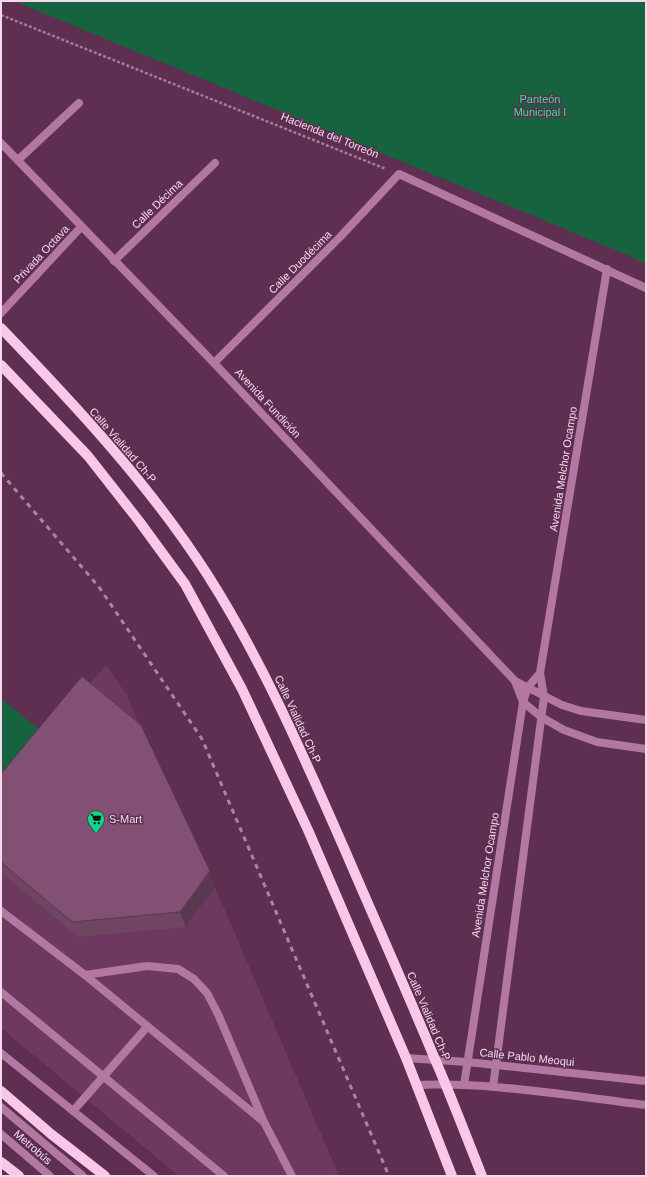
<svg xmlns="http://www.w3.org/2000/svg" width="647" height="1177" viewBox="0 0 647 1177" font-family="Helvetica,sans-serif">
<rect width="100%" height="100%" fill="#5e2f51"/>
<!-- built -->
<path fill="#6e395f" d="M106,665L127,695L146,741L215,887L339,1176H179L1,1028V789Z"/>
<!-- green -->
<g fill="#176340">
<path d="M14,1H646V264L625,254Z"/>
<path d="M1,698L41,731L1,779Z"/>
</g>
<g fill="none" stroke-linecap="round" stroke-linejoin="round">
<!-- path -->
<path stroke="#a37c97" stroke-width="2.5" stroke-dasharray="3 2" stroke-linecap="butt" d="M1,15L386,169"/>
<!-- service -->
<g stroke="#b378a1" stroke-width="8">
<path d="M1,911L85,975L264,1122"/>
<path d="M85,975L147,966L178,969L194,979L207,993L218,1014L264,1122L292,1176"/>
<path d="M1,992L224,1176"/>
<path d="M1,1053L154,1176"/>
<path d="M1,1107L83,1176"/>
<path d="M73,1111L147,1027"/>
<path d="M1,1134L50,1176"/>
</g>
<!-- minor -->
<g stroke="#b378a1" stroke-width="8">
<path d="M1,143L214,363L515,681L523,702L541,717L564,730L597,742L646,749"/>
<path d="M18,160L79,103"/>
<path d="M114,261L215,163"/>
<path d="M1,313L81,227"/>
<path d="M214,363L340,237L399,174L646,288"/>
<path d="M515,681L562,705L581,711L646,720"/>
<path d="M406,1058L467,1062L646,1081"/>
<path d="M416,1085C493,1082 570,1096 646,1105"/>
<path d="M464,1085L523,702L528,687L540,673"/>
<path d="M493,1087L544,697L540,673L607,269"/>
</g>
<!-- primary -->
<g stroke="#f9c8e9" stroke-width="10">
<path d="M1,328C75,405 149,484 207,574C262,660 303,755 344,848C374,918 405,987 434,1057C451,1096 466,1136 482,1176"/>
<path d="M1,365L88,456L139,521L185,584L242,689L308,830L406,1058L452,1176"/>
<path d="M1,1091L51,1134L105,1176"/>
<path d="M1,1162L19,1176"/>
</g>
<!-- rail -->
<path stroke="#ab85a0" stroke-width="3" stroke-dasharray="5 5" stroke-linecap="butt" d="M1,473L99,587L202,739L389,1176"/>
</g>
<!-- wall -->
<path fill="#6f4562" d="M1,774L215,887L186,927L78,937L1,872Z"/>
<!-- shaded-wall -->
<path fill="#5a3850" d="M210,871L215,887L186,927L180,912Z"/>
<!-- building -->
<path fill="#815072" stroke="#5a3850" d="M82,676L141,725L210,871L180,912L72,922L1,862V774Z"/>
<!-- icons -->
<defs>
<g id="supermarket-pin" transform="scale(0.9)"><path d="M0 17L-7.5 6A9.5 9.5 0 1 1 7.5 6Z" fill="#04d98b" stroke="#5e2f51"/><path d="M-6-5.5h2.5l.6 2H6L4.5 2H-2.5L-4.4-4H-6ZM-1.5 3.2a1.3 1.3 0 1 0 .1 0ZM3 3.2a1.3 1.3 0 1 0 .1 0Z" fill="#111"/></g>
</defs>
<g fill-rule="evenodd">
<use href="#supermarket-pin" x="96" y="819"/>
</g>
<g text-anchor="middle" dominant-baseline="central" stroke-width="3" stroke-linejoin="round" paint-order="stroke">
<!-- park labels -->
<g font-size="11" fill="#31e296" stroke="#5e2f51">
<text x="540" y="99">Panteón<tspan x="540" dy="13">Municipal I</tspan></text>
</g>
<!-- street labels -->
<g font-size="11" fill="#f6d9ec" stroke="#5e2f51">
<text transform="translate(330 135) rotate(22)">Hacienda del Torreón</text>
<text transform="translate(157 204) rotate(-44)">Calle Décima</text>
<text transform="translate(41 254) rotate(-47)">Privada Octava</text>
<text transform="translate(300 262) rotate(-45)">Calle Duodécima</text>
<text transform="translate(268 403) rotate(47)">Avenida Fundición</text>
<text transform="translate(123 445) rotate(49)">Calle Vialidad Ch-P</text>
<text transform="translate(563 469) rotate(-81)">Avenida Melchor Ocampo</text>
<text transform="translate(298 719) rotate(65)">Calle Vialidad Ch-P</text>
<text transform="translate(485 875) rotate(-81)">Avenida Melchor Ocampo</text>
<text transform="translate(429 1016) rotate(67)">Calle Vialidad Ch-P</text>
<text transform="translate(527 1057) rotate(6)">Calle Pablo Meoqui</text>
<text transform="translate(33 1147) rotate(41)">Metrobús</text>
</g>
<!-- poi labels -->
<g font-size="11" fill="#f6d9ec" stroke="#5e2f51" text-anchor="start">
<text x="109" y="819">S-Mart</text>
</g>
</g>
<!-- border -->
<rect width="647" height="1177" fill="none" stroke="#f6d9ec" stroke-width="4"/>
</svg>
